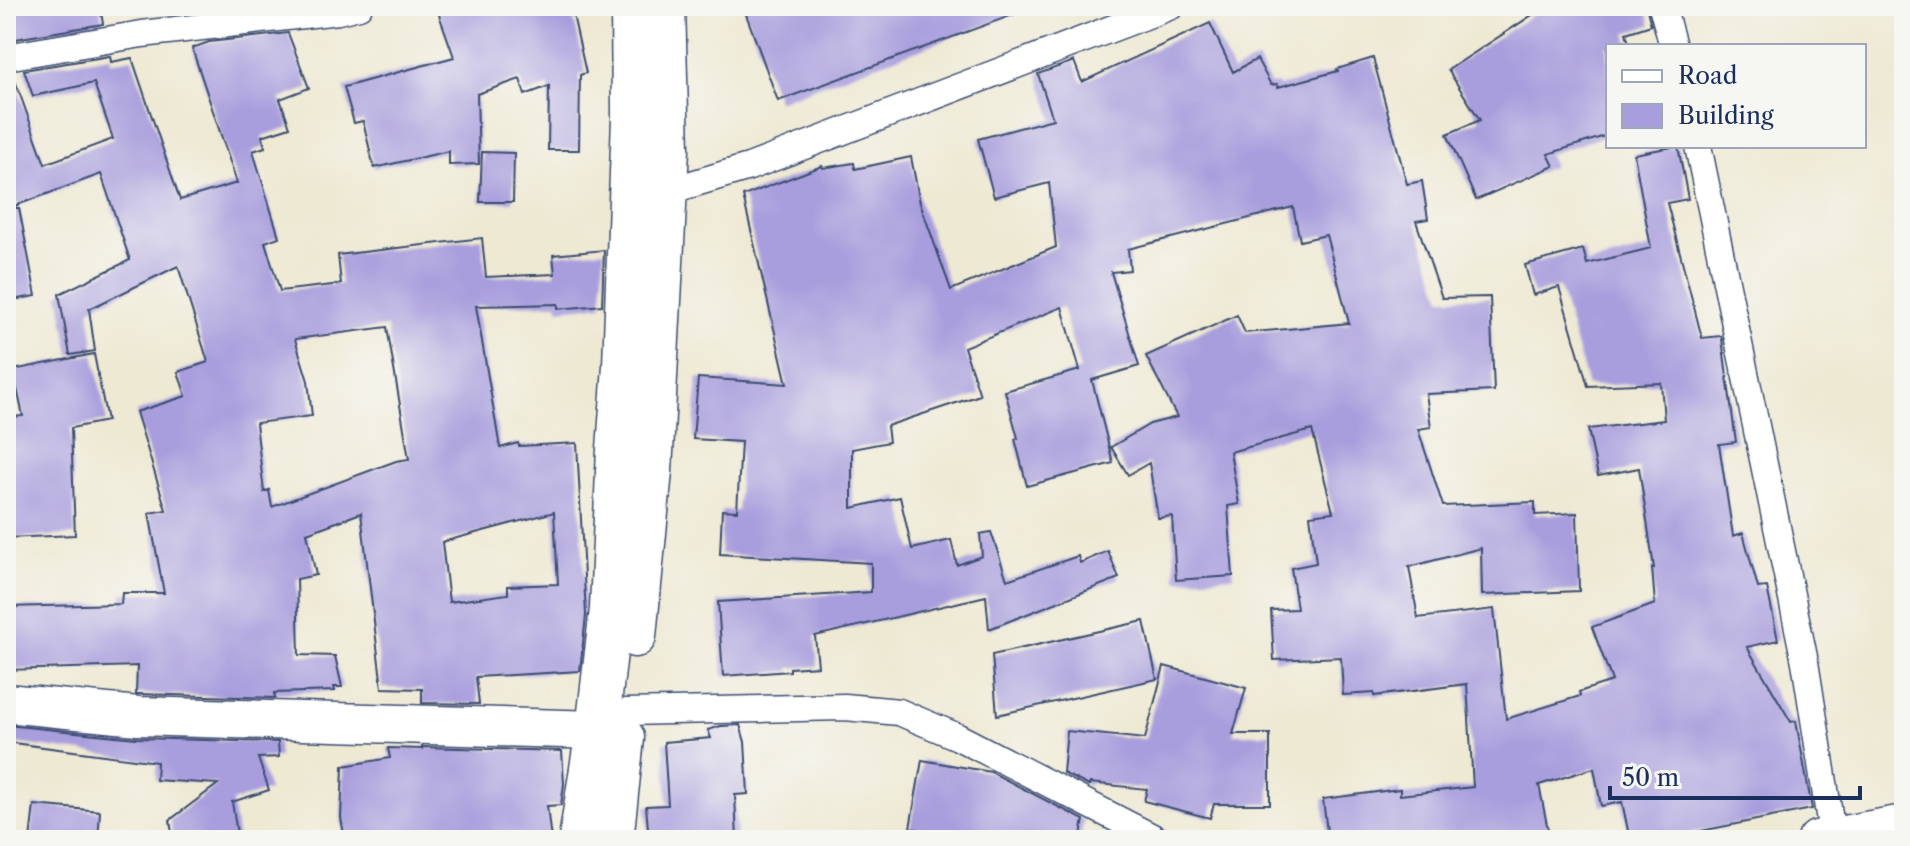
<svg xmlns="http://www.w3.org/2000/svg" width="1910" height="846" viewBox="0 0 1910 846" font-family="'Libre Caslon Text',serif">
<rect width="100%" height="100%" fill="#f6f6f2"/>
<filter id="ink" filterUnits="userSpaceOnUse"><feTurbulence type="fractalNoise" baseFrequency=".0125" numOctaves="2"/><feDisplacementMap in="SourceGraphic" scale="16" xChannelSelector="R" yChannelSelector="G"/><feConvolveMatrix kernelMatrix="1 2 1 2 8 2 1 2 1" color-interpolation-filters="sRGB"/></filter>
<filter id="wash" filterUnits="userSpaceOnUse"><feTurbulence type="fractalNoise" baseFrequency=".006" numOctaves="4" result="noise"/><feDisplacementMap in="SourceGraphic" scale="32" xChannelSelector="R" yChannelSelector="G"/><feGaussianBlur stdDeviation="1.8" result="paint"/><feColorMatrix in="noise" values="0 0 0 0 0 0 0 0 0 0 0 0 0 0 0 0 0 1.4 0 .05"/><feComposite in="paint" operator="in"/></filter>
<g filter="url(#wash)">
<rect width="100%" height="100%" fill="#eee9d3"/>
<g id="blocks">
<!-- building -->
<g fill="#a99edd" fill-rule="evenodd">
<path d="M6,6H100L103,24L15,39L6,12Z"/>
<path d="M436,6H571L586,73L580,75L579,150H548L549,86L525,95L520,79L477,94L479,164L449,165V151L374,168L363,121L354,123L344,87L454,57Z"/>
<path d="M743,6H1028L1029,9L778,101Z"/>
<path d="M1546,6H1646L1651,25L1626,33L1630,46H1608V135L1548,154L1554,166L1476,200L1447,134L1480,120L1448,70Z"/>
<path d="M1210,23L1233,72L1257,59L1271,85L1277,84L1278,87L1338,71L1337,69L1373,58L1407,184L1422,181L1428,219L1416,221L1442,298L1490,297L1494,391L1426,394L1431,427L1418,429L1443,506L1535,502V515L1577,513L1579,591L1482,595L1481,548L1409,567L1418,618L1494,609L1506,719L1580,696L1579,692L1612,681L1592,627L1655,604L1652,568H1654L1639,468L1598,476L1588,429L1664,420L1661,383L1588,386L1559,287L1533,295L1525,265L1583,249L1587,264L1651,248L1634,154L1678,146L1688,199L1667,203L1702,338L1721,336L1722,339L1736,442L1719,444L1733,536L1743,533L1758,588L1767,587L1778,640L1747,647L1791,722L1796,721L1812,809L1656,840H1630L1622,802L1601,806L1594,768L1539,785L1550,840H1328L1323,799L1400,789V795L1473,787L1467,684L1374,696V693L1343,695L1341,657L1274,660L1271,610L1297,609L1291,568L1316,563L1310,515L1333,512L1312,430L1230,452L1239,504L1228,506L1233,576L1176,580L1172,516L1158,518L1149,463L1128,475L1111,447L1150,424L1177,417L1146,356L1237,315L1245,333L1349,323L1326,235L1300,241L1293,207L1128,249L1130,270L1111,272L1139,366L1092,380L1113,463L1027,486L1015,439L1018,438L1005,391L1080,370L1062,307L964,347L980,395L887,426L889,442L852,449V508L900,497L912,549L951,540L957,565L982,556L980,534L991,532L1007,580L1078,556L1080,563L1108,551L1119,578L989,629L986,596L815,636L818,666L790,668V671L723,676L718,602L871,592V563L720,554L722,510L737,511L741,442L693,439L698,378L787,384L743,196L822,166L823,168L854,163L855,169L911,157L920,203L951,290L1056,247L1049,183L994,197L978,139L1053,119L1038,74L1074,61L1082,82Z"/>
<path d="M288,33L309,88L280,99L290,127L262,136L265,147L253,151L279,237L265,242L280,291L341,284L338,255L482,238L486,277L555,274L553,255L604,250L602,305L558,309V304L476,306L500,448L518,443L519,446L577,443L586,615L580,671L476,677L479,704L422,703V689L382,688L361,513L307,533L316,575L297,579L299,655L335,656L342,687H334L335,691L274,693L275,698L139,694H136L137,666L6,670V607L121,604L122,593H164L149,513L166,510L136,412L186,396L178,372L208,362L178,266L89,309L95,351L70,355L59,294L130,260L101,174L9,208H19L36,296L6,301V73L12,72L45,164L113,139L94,83L33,96L24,70L110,56L111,62L132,58L180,200L237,183L192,48L209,42ZM387,327L409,459L396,461L272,507L269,490L264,492L256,423L312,416L308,381L295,339ZM554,512L558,584L508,586V594L449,602L442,542Z"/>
<path d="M482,152L514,153L513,202H480Z"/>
<path d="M94,354L107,421L71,428L75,535L6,538V418L23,416L13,370Z"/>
<path d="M1144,621L1157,679L997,715L992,655Z"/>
<path d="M1164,666L1246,688L1233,734H1270V804H1214L1210,818L1144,801L1147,789L1090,783L1089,786L1063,773L1067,731L1145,739Z"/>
<path d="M6,725L136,738L278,742L279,757L258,758L269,790L232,802L238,840H173L170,820L218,784L156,780L157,762L6,742Z"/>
<path d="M740,725L745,742L748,794L735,795L737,840H649L646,806L668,805L664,742L711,738L708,730L721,726Z"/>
<path d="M422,747L562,751L564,784L561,805L547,806L551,840H345L341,818L343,766L390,758L388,748L422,749Z"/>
<path d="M922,760L991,772L1084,820L1080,840H975L910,828Z"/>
<path d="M34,805L100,811L98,840H30Z"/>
</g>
</g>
</g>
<g filter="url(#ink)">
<use href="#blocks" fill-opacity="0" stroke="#3b4b70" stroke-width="2"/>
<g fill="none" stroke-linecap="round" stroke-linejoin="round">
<!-- street casing -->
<g stroke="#3b4b70" stroke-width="29">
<g id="street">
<path d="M1662,6L1673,46"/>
<path d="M6,57L142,34L338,11L359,6"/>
<path d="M1698,146L1805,662L1833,840"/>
<path d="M656,192H665L749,167L1171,6"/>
<path d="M626,712L845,707L899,712L958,737L1158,840"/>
</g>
</g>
<!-- secondary casing -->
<g stroke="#3b4b70" stroke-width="41">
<g id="secondary">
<path d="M6,703L138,716L597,730"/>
<path d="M1817,840L1904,824"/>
</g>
</g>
<!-- primary casing -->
<g stroke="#3b4b70" stroke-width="45">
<g id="primary">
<path d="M635,636L651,471L668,149L664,6"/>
<path d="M580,840L597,730L611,609L618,449L624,366L633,118L632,6"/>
<path d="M612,840L623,738"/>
</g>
</g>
<!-- street -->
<use href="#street" stroke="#fff" stroke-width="26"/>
<!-- secondary -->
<use href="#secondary" stroke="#fff" stroke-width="38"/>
<!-- primary -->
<use href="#primary" stroke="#fff" stroke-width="42"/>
</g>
</g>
<!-- margin -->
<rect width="1910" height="846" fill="none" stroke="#f6f6f2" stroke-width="32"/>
<!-- legend -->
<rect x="1606" y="44" width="260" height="104" fill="#f6f6f2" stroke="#9ea6b7" stroke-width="2"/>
<rect x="1622" y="70" width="40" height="12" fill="#ffffff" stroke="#9ea6b7" stroke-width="2"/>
<text x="1678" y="84" font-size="24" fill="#1b2f5e">Road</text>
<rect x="1622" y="104" width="40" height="24" fill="#a99edd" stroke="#9ea6b7" stroke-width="2"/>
<text x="1678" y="124" font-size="24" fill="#1b2f5e">Building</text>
<!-- scale -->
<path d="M1610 786v12h250v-12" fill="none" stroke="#1b2f5e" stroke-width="4"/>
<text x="1622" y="786" font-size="24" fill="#1b2f5e" stroke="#f6f6f2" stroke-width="6" paint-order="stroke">50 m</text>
</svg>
